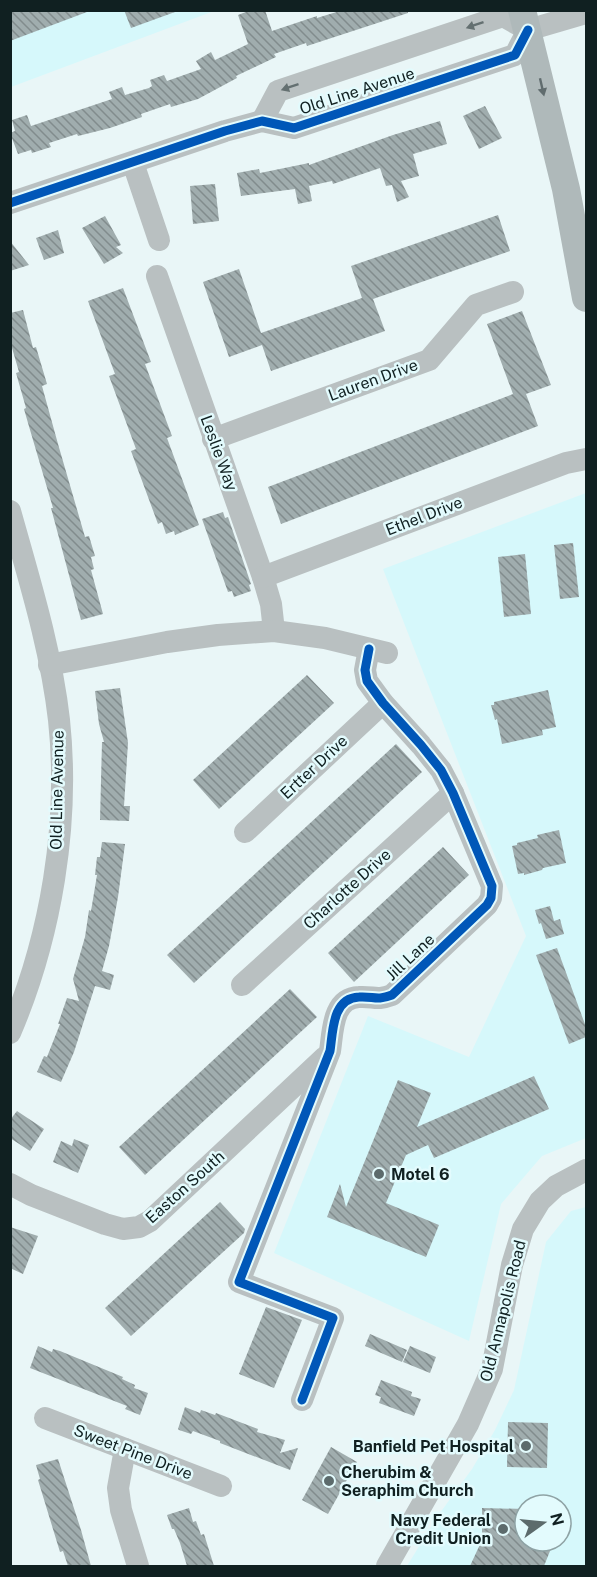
<svg xmlns="http://www.w3.org/2000/svg" width="597" height="1577" viewBox="0 0 597 1577" font-family="'Public Sans',sans-serif">
<defs>
<pattern id="building-back-hatch" width="6" height="6" patternUnits="userSpaceOnUse" patternTransform="scale(1.5)"><rect width="6" height="6" fill="#a0adae"/><path d="M-1 5l2 2M0 0l6 6M5-1l2 2" fill="none" stroke="#818c8d"/></pattern>
</defs>
<rect width="100%" height="100%" fill="#e9f6f7"/>
<!-- built -->
<g fill="#d6f8fb" fill-rule="evenodd">
<path d="M11,11H214L11,87Z"/>
<path d="M586,493V1138L542,1156L501,1204L469,1341L274,1253L368,1016L469,1057L526,936L383,569Z"/>
<path d="M586,1207V1566H407L437,1517L472,1469L495,1430L514,1390L546,1242L571,1211ZM525,1505H561V1541H525Z"/>
</g>
<!-- building -->
<g fill="url(#building-back-hatch)">
<path d="M10,10H87V12L10,41Z"/>
<path d="M124,10H175V12L131,28Z"/>
<path d="M251,10H265L272,31L317,16V18L343,10H408V13L307,46L306,43L274,54L276,57L236,76L237,78L198,99L171,107L170,104L141,114L142,117L110,128L78,136L77,134L49,143L51,147L32,153L31,150L18,154L10,133L15,131L12,120L27,115L31,126L112,99L109,92L122,87L125,95L149,88L152,86L150,80L164,75L167,81L201,69L196,61L211,52L215,60L248,44L238,15Z"/>
<path d="M485,106L502,138L479,149L463,116Z"/>
<path d="M440,121L447,144L413,154L419,176L401,181L409,197L397,202L392,185L386,186L380,168L333,184L332,181L309,186L312,201L298,204L295,189L241,196L237,173L259,169L260,173L309,163V165L393,135Z"/>
<path d="M215,184L219,221L193,224L190,186Z"/>
<path d="M498,215L510,251L373,299L385,331L271,371L262,345L229,357L203,282L239,269L261,333L362,298L351,266Z"/>
<path d="M105,216L121,245L116,247L123,253L104,264L82,228Z"/>
<path d="M58,230L64,253L44,260L36,238Z"/>
<path d="M10,241L29,265L10,271Z"/>
<path d="M123,288L151,362L145,364L172,436L167,438L199,525L175,535L174,531L166,534L162,522L158,524L131,451L136,449L109,376L115,374L88,301Z"/>
<path d="M23,310L33,348L36,347L47,384L42,386L58,444L85,537L89,536L95,556L91,557L94,569L91,570L103,614L81,620L51,508H53L28,423L24,409L26,408L16,373L19,372L10,341V313Z"/>
<path d="M522,311L551,385L526,394L538,426L281,524L268,487L513,394L487,324Z"/>
<path d="M223,512L225,518L228,517L251,584L249,585L251,591L234,597L232,591L228,592L202,519Z"/>
<path d="M573,543L579,597L560,599L554,545Z"/>
<path d="M525,554L531,614L504,617L498,557Z"/>
<path d="M307,675L334,703L219,809L193,780Z"/>
<path d="M120,688L128,743L124,806H130L129,821L100,820L102,742H104L99,724L95,691Z"/>
<path d="M548,690L556,727L542,730L543,735L502,744L497,719L495,720L491,705H494V702Z"/>
<path d="M396,744L422,772L194,983L167,955Z"/>
<path d="M559,830L566,863L543,868L542,870L524,875V873L518,874L512,846L517,845V843L538,838L537,835Z"/>
<path d="M102,842L125,844L118,897L109,946L102,971L114,975L110,990L95,986L74,1052L61,1082L37,1072L44,1056L47,1057L60,1024H58L67,998L79,1001L73,979L85,937L89,910L91,911L97,875H95L97,857H100Z"/>
<path d="M443,847L469,875L354,982L328,953Z"/>
<path d="M550,906L554,921L560,919L564,934L546,939L541,923L539,924L535,910Z"/>
<path d="M557,948L586,1027V1037L569,1044L536,955Z"/>
<path d="M290,989L317,1017L145,1175L119,1147Z"/>
<path d="M534,1076L549,1109L434,1158L428,1145L406,1155L386,1203L439,1225L426,1257L327,1217L340,1184L346,1207L398,1080L431,1093L417,1127Z"/>
<path d="M17,1111L44,1129L30,1151L10,1138V1120Z"/>
<path d="M74,1139L89,1145L78,1173L53,1162L61,1141L72,1146Z"/>
<path d="M220,1202L245,1229L244,1233L131,1336L105,1308Z"/>
<path d="M10,1227L38,1236L23,1274L10,1268Z"/>
<path d="M266,1307L302,1320L274,1388L239,1374Z"/>
<path d="M370,1334L407,1350L402,1362L365,1346Z"/>
<path d="M38,1346L52,1352L53,1349L60,1351L123,1377L122,1379L135,1385L134,1388L148,1393L140,1415L125,1409L127,1406L30,1368Z"/>
<path d="M410,1346L436,1357L430,1373L403,1362Z"/>
<path d="M381,1380L412,1392L411,1396L421,1399L414,1416L379,1403L381,1397L375,1395Z"/>
<path d="M185,1407L200,1413L201,1410L215,1415L216,1413L258,1429L257,1432L285,1440L280,1453L298,1448L290,1470L220,1443V1441L193,1431L191,1434L179,1430L178,1429Z"/>
<path d="M508,1422L548,1423L547,1468L507,1467Z"/>
<path d="M331,1447L357,1462L328,1514L302,1500Z"/>
<path d="M58,1459L81,1530L91,1566H68L63,1551L60,1552L38,1480L40,1479L36,1465Z"/>
<path d="M189,1508L193,1522L196,1521L201,1535L204,1534L214,1566H187L180,1543L174,1529H172L167,1515Z"/>
<path d="M482,1508L525,1509V1541H554L544,1566H470L482,1540Z"/>
</g>
<g fill="none" stroke-linecap="round" stroke-linejoin="round">
<!-- minor -->
<g stroke="#b9c0c1" stroke-width="22">
<path d="M528,30L586,13"/>
<path d="M262,121L278,91L503,16L528,30"/>
<path d="M133,163L159,240"/>
<path d="M10,203L225,131L262,121L294,128L515,55L528,30"/>
<path d="M157,276L263,577L271,604L274,631"/>
<path d="M213,439L429,360L476,305L513,292"/>
<path d="M10,511C29,579 51,649 59,720C70,824 51,937 10,1033"/>
<path d="M263,577L566,463L586,459"/>
<path d="M49,665L167,642L218,635L274,631L325,638L387,653"/>
<path d="M245,832L383,703"/>
<path d="M242,985L453,793"/>
<path d="M10,1184L31,1195L105,1224L123,1229L139,1227L150,1221L325,1057"/>
<path d="M302,1400L333,1318L239,1282L330,1051C333,1032 332,998 359,997C374,996 376,1001 392,995L487,905L491,898L492,886L453,793L441,770L421,745L383,703L367,681L365,670L369,649"/>
<path d="M45,1418L221,1486"/>
<path d="M125,1449L118,1488L121,1510L138,1566"/>
<path d="M387,1566L468,1424L492,1369L512,1265L523,1229L540,1201L556,1186L586,1170"/>
</g>
<!-- major -->
<path stroke="#afb9ba" stroke-width="28" d="M522,10L566,189L586,298"/>
<!-- cycleway casing -->
<g stroke="#e3fbfd" stroke-width="13">
<g id="cycleway">
<path d="M10,203L225,131L262,121L294,128L515,55L528,30"/>
<path d="M302,1400L333,1318L239,1282L330,1051C333,1032 332,998 359,997C374,996 376,1001 392,995L487,905L491,898L492,886L453,793L441,770L421,745L383,703L367,681L365,670L369,649"/>
</g>
</g>
<!-- cycleway -->
<use href="#cycleway" stroke="#0057b8" stroke-width="9"/>
</g>
<!-- one-way arrows -->
<defs><path id="oneway-solid" d="M-6-.8H1V-3.2L6.5 0L1 3.2V.8H-6Z" transform="scale(1.5)"/></defs>
<g fill="#647071">
<use href="#oneway-solid" transform="translate(475 25) rotate(161)"/>
<use href="#oneway-solid" transform="translate(290 87) rotate(161)"/>
</g>
<use fill="#606c6e" href="#oneway-solid" transform="translate(542 87) rotate(77)"/>
<!-- markers -->
<g fill="#5c6b6c" stroke="#e3fbfd" stroke-width="2">
<circle cx="379" cy="1174" r="6"/>
<circle cx="526" cy="1446" r="6"/>
<circle cx="329" cy="1481" r="6"/>
<circle cx="503" cy="1529" r="6"/>
</g>
<g text-anchor="middle" dominant-baseline="central" stroke-width="5" stroke-linejoin="round" paint-order="stroke">
<!-- street labels -->
<g font-size="16" fill="#102021" stroke="#e3fbfd">
<text transform="translate(357 91) rotate(-18)">Old Line Avenue</text>
<text transform="translate(373 380) rotate(-20)">Lauren Drive</text>
<text transform="translate(219 453) rotate(70)">Leslie Way</text>
<text transform="translate(424 516) rotate(-21)">Ethel Drive</text>
<text transform="translate(314 767) rotate(-43)">Ertter Drive</text>
<text transform="translate(57 790) rotate(-89)">Old Line Avenue</text>
<text transform="translate(347 889) rotate(-42)">Charlotte Drive</text>
<text transform="translate(410 957) rotate(-43)">Jill Lane</text>
<text transform="translate(185 1187) rotate(-42)">Easton South</text>
<text transform="translate(503 1311) rotate(-76)">Old Annapolis Road</text>
<text transform="translate(133 1452) rotate(21)">Sweet Pine Drive</text>
</g>
<!-- poi labels -->
<g font-size="16" font-weight="bold" fill="#102021" stroke="#e3fbfd" text-anchor="start">
<text x="391" y="1174">Motel 6</text>
<text x="514" y="1446" text-anchor="end">Banfield Pet Hospital</text>
<text x="341" y="1472">Cherubim &amp;<tspan x="341" dy="18">Seraphim Church</tspan></text>
<text x="491" y="1520" text-anchor="end">Navy Federal<tspan x="491" dy="18">Credit Union</tspan></text>
</g>
</g>
<!-- border -->
<rect width="597" height="1577" fill="none" stroke="#102021" stroke-width="24"/>
<!-- north arrow -->
<g transform="translate(543 1523) rotate(75)"><circle r="28" fill="#e3fbfd" stroke="#8fa3a5" stroke-width="1.5"/>
<path d="M0-4.5L10 22L0 15L-10 22Z" fill="#5c6b6c"/>
<text y="-9" font-size="16" font-weight="bold" text-anchor="middle" fill="#102021">N</text>
</g>
</svg>
